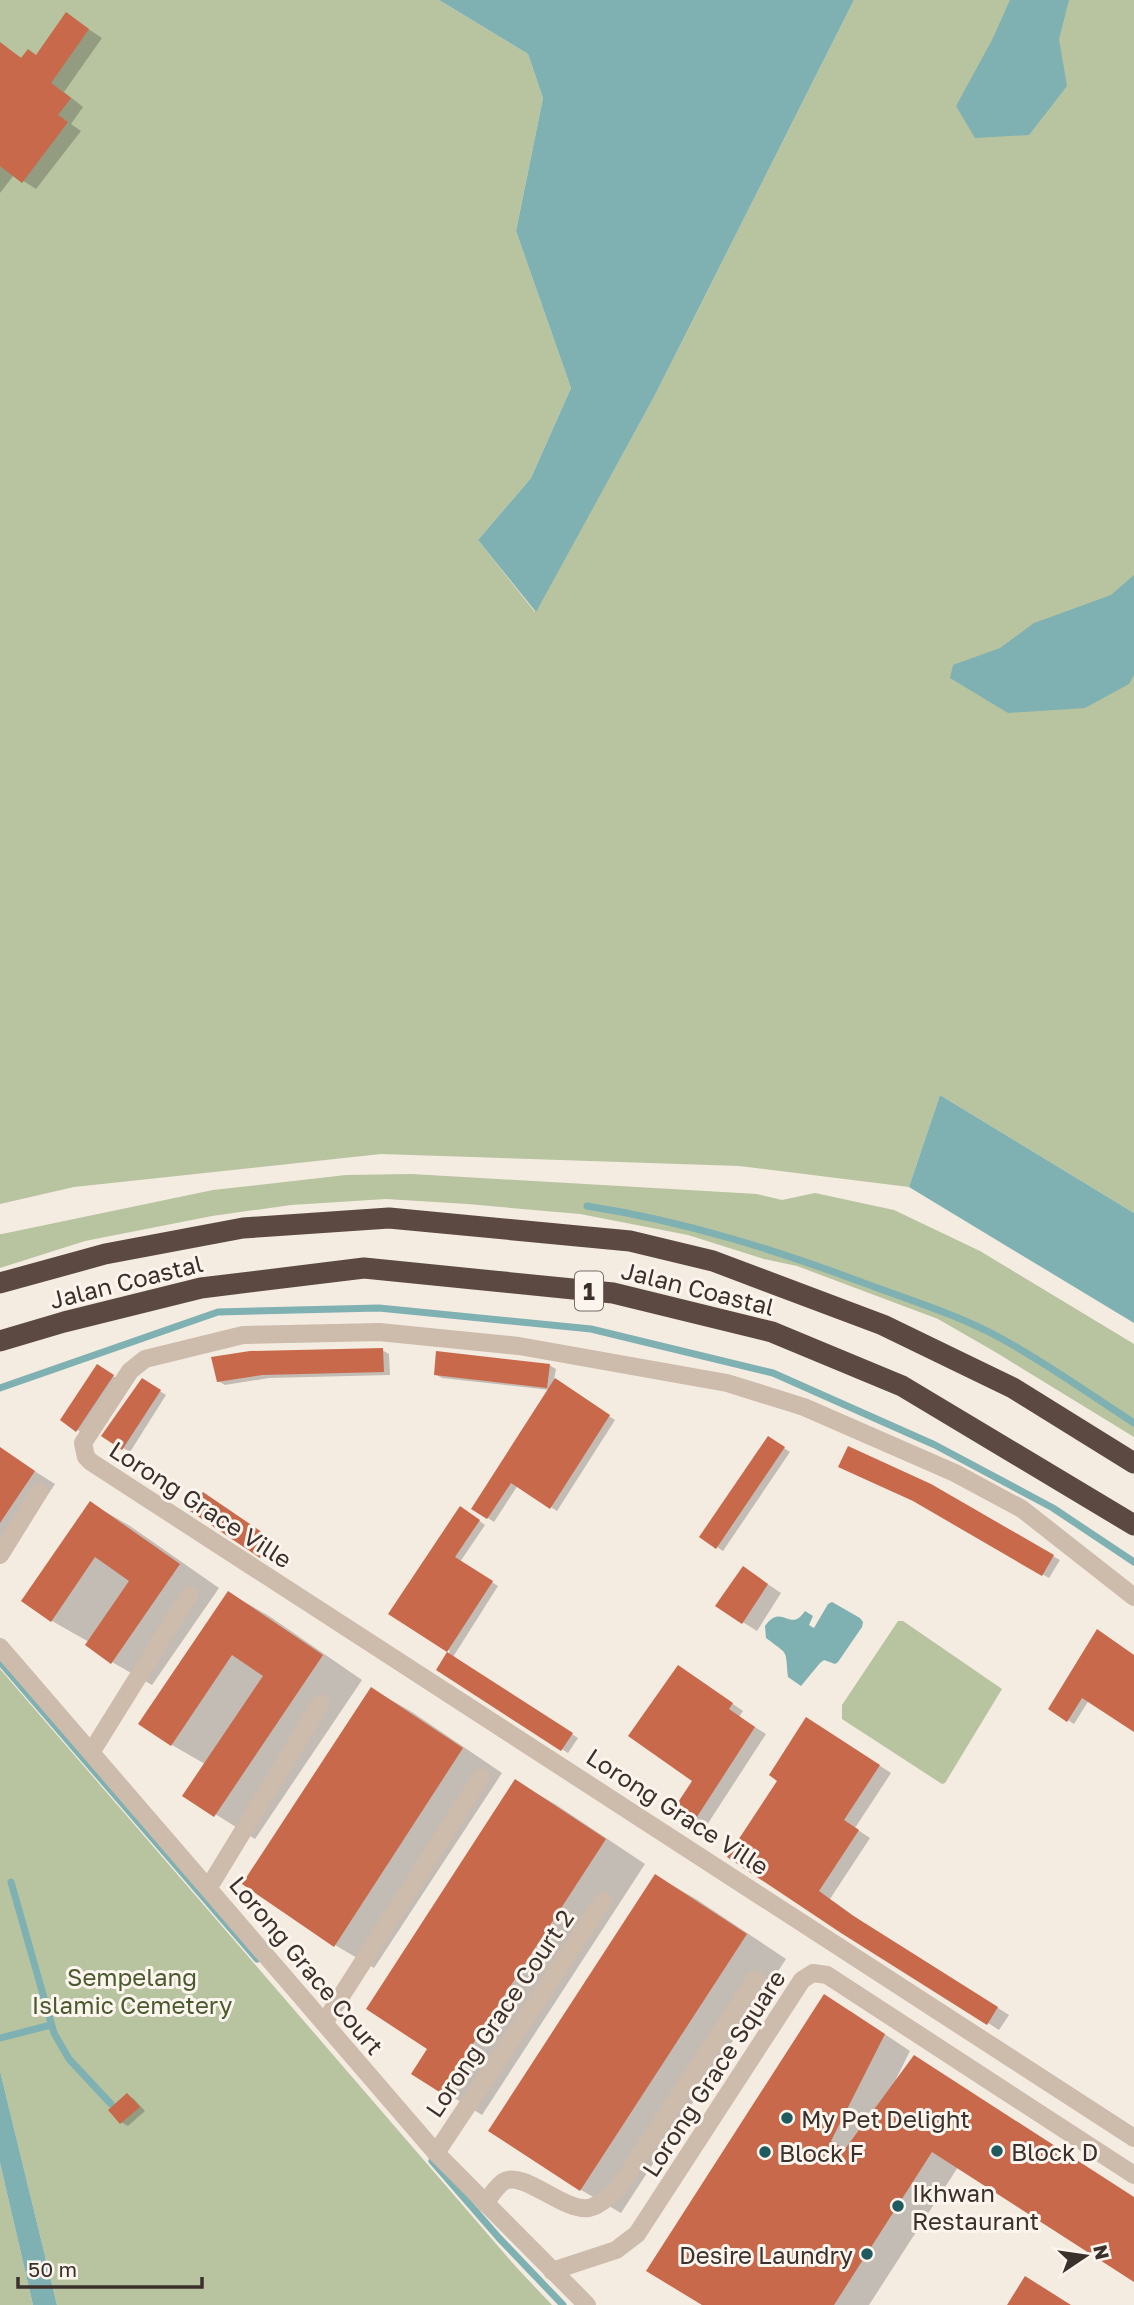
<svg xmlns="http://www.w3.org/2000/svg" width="1134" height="2305" viewBox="0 0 1134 2305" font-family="'Golos Text',sans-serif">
<rect width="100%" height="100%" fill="#f4ebe1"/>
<!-- green -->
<g fill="#b8c4a0">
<path d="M0,0H439L528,54L543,98L516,231L571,388L531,478L478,540L535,612L655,395L854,0H1134V1213L940,1095L909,1187L739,1166L381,1154L74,1187L0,1204Z"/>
<path d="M412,1174L757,1194L782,1200L815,1193L894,1210L980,1251L1134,1344V1437L997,1353L938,1319L797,1266L764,1259L688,1235L580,1214L467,1204L386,1199L291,1205L212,1216L85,1241L0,1268V1234H2L213,1190L346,1175Z"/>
<path d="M898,1621H903L1002,1689L945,1783L942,1784L842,1719V1705Z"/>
<path d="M0,1669L517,2268L552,2305H57L0,2071Z"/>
<path d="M0,2163L33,2305H0Z"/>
</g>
<!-- water -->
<g fill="#7fb0b2">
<path d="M439,0H854L655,395L536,612L478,540L531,478L571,388L516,231L543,98L528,54Z"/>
<path d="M1010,0H1069L1059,39L1067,86L1029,135L975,138L956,106L992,40Z"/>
<path d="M1134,575V675L1129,684L1085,708L1008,713L950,678L953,665L1000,648L1034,623L1111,595Z"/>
<path d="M940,1095L1134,1213V1323L909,1187Z"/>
<path d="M832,1602L860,1618L863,1622L862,1627L838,1662L835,1664L824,1660L820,1663L801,1686L788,1677C785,1649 790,1656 766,1638L765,1626C782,1602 790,1634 805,1611L813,1616L809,1625L814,1628L828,1604Z"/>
<path d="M0,2071L57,2305H33L0,2163Z"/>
</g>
<!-- shadow -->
<g fill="#0003">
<path d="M67,15L102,38L64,92L83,107L71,124L81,131L36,189L14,175L0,193V54L5,47L23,59L37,56Z"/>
<path d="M382,1350L389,1354L390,1375L269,1378L225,1385L218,1381Z"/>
<path d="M549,1365L556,1369L554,1380L615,1420L557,1511L518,1485L494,1522L473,1508L550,1390L442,1378L435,1374Z"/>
<path d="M104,1370L119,1380L84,1434L62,1420Z"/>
<path d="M142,1380L166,1395L130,1452L103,1436Z"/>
<path d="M775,1442L790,1452L723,1551L717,1547Z"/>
<path d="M6,1453L55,1484L12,1549L0,1543V1461Z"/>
<path d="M930,1486L1060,1560L1049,1578L921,1504Z"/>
<path d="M209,1498L278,1544L267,1560L261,1556Z"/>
<path d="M90,1503L130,1526L219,1588L152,1685L112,1662L89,1642L52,1621Z"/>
<path d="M467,1512L485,1525L460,1562L498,1586L453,1657L578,1738L568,1753L438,1670L450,1651L390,1613Z"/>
<path d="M744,1568L781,1593L757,1631L717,1606Z"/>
<path d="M229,1593L269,1616L362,1680L255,1839L185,1795L205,1764L172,1745Z"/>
<path d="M1134,1656V1730L1089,1700L1074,1724L1050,1708Z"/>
<path d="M690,1674L743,1711L739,1717L766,1734L705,1828L694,1821Z"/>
<path d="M372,1689L412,1712L502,1773L374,1968L335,1945Z"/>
<path d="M819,1726L891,1773L855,1828L870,1838L830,1899L865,1924L1009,2015L999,2030L729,1857Z"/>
<path d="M515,1781L555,1804L645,1864L482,2115L414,2073L430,2049Z"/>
<path d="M656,1876L696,1899L786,1959L621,2213L581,2190Z"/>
<path d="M850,2011L910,2051L896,2079L898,2080L914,2057L1134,2198V2281L958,2167L869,2305H705Z"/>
<path d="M128,2095L134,2099L145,2111L128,2126L121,2122Z"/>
</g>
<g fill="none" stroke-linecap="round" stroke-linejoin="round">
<!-- stream -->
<g stroke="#7fb0b2" stroke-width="7">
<path d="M587,1206C688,1222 776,1250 872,1286C916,1302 963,1317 1004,1340C1049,1365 1091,1395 1134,1423"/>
<path d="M0,1388L218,1312L379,1308L591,1329L773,1373L935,1445L1053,1508L1134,1562"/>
<path d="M0,1662L257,1959"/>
<path d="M11,1882L54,2033L69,2059L111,2104"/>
<path d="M0,2038L51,2025"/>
<path d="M432,2161L499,2238L563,2305"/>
</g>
</g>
<!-- building -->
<g fill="#c8694b">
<path d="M66,12L89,29L51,83L71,98L58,115L68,122L22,183L0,166V42L21,58L28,49L36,55Z"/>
<path d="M383,1348L384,1372L262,1375L217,1382L211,1357L250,1351Z"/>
<path d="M436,1351L550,1364L547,1388L434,1375Z"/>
<path d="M97,1364L114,1375L76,1432L60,1420Z"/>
<path d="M142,1378L161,1390L122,1450L101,1436Z"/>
<path d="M555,1378L610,1415L550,1509L511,1483L487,1519L471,1509Z"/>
<path d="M768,1436L785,1447L716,1549L699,1537Z"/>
<path d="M848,1446L931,1484L1054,1555L1042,1576L913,1501L838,1467Z"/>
<path d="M0,1447L35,1471L0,1523Z"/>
<path d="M203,1492L272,1539L260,1558L190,1511Z"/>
<path d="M90,1501L180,1564L111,1664L85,1645L129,1581L95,1557L51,1622L21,1601Z"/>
<path d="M460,1506L480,1520L455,1557L493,1581L447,1652L388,1614Z"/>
<path d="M743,1566L768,1584L742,1624L715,1606Z"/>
<path d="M228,1591L323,1655L214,1817L182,1796L263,1676L232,1655L171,1746L138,1724Z"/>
<path d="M1097,1629L1134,1655V1732L1082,1698L1067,1722L1048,1709Z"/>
<path d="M447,1652L573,1733L561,1751L436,1670Z"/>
<path d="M678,1665L733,1703L729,1709L755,1727L693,1823L673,1810L692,1781L628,1736Z"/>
<path d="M371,1687L463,1748L334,1947L242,1884Z"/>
<path d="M806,1717L880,1765L844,1820L859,1830L819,1891L852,1915L998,2007L987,2025L841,1933L727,1857L777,1781L769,1775Z"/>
<path d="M515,1779L606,1839L441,2093L411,2074L427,2049L366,2009Z"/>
<path d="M655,1874L747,1934L580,2191L488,2131Z"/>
<path d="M824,1994L885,2034L831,2141L845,2149L914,2055L1134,2197V2282L932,2152L834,2305H702L646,2271Z"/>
<path d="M127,2093L140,2107L120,2124L108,2110Z"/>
<path d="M1025,2276L1071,2305H1007Z"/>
</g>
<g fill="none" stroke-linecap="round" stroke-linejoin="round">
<!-- minor -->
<g stroke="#cdbbac" stroke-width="18">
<path d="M0,1555L39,1492"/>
<path d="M1134,1597L1022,1509L955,1473L804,1407L727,1383L519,1346L379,1332L243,1335L145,1359L130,1371L83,1443L86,1457L91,1462L1134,2138"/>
<path d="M0,1647L436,2153L587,2305"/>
<path d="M92,1751L189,1595"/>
<path d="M209,1887L321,1703"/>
<path d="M324,2023L481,1777"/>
<path d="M436,2153L603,1901"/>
<path d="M485,2203C490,2197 496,2187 503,2182C523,2169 563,2212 589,2208C599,2206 609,2196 617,2190L756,1979"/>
<path d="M552,2271L616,2250L637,2234L802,1980L813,1973L827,1975L1134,2175"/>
</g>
<!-- highway -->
<g stroke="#5c4a42" stroke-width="21">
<path d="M0,1283L105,1254L243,1228L389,1218L630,1241L713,1261L883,1325L1013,1388L1134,1463"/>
<path d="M0,1341L64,1322L201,1288L364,1268L613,1293L772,1332L902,1386L1134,1525"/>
</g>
</g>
<!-- markers -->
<g fill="#1f5a5e" stroke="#fbf5ee" stroke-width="2.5">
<circle cx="787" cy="2118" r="7"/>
<circle cx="997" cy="2151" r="7"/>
<circle cx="765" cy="2152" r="7"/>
<circle cx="898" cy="2206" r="7"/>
<circle cx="867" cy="2254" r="7"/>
</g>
<g text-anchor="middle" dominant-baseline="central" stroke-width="6" stroke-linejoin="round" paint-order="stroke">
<!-- shield labels -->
<rect fill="#fbf5ee" stroke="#756b66" stroke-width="2" x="575" y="1271.5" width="28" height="39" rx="5"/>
<g font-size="23" font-weight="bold" fill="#3b302b">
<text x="589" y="1291">1</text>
</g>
<!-- street labels -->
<g font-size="24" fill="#3b302b" stroke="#fbf5ee">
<text transform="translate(126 1281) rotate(-14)">Jalan Coastal</text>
<text transform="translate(698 1288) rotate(14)">Jalan Coastal</text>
<text transform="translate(201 1504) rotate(33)">Lorong Grace Ville</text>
<text transform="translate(678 1811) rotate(33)">Lorong Grace Ville</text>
<text transform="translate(307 1965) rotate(50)">Lorong Grace Court</text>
<text transform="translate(499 2013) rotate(-56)">Lorong Grace Court 2</text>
<text transform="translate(713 2073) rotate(-57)">Lorong Grace Square</text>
</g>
<!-- park labels -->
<g font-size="24" fill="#4a5a2e" stroke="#fbf5ee">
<text x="132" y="1976">Sempelang<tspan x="132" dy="28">Islamic Cemetery</tspan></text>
</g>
<!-- poi labels -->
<g font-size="24" fill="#3b302b" stroke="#fbf5ee" text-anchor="start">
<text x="801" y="2118">My Pet Delight</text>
<text x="1011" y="2151">Block D</text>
<text x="779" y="2152">Block F</text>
<text x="912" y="2192">Ikhwan<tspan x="912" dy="28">Restaurant</tspan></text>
<text x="853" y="2254" text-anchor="end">Desire Laundry</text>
</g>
</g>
<!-- north arrow -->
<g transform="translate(1085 2256) rotate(77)" stroke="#fbf5ee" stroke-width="5" paint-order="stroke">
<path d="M0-5L12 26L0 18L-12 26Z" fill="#3b302b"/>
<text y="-10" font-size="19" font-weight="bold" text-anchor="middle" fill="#3b302b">N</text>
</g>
<!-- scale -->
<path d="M18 2277v10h184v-10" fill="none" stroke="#3b302b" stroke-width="3.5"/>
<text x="28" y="2277" font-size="21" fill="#3b302b" stroke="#fbf5ee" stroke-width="5" paint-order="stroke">50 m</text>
</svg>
